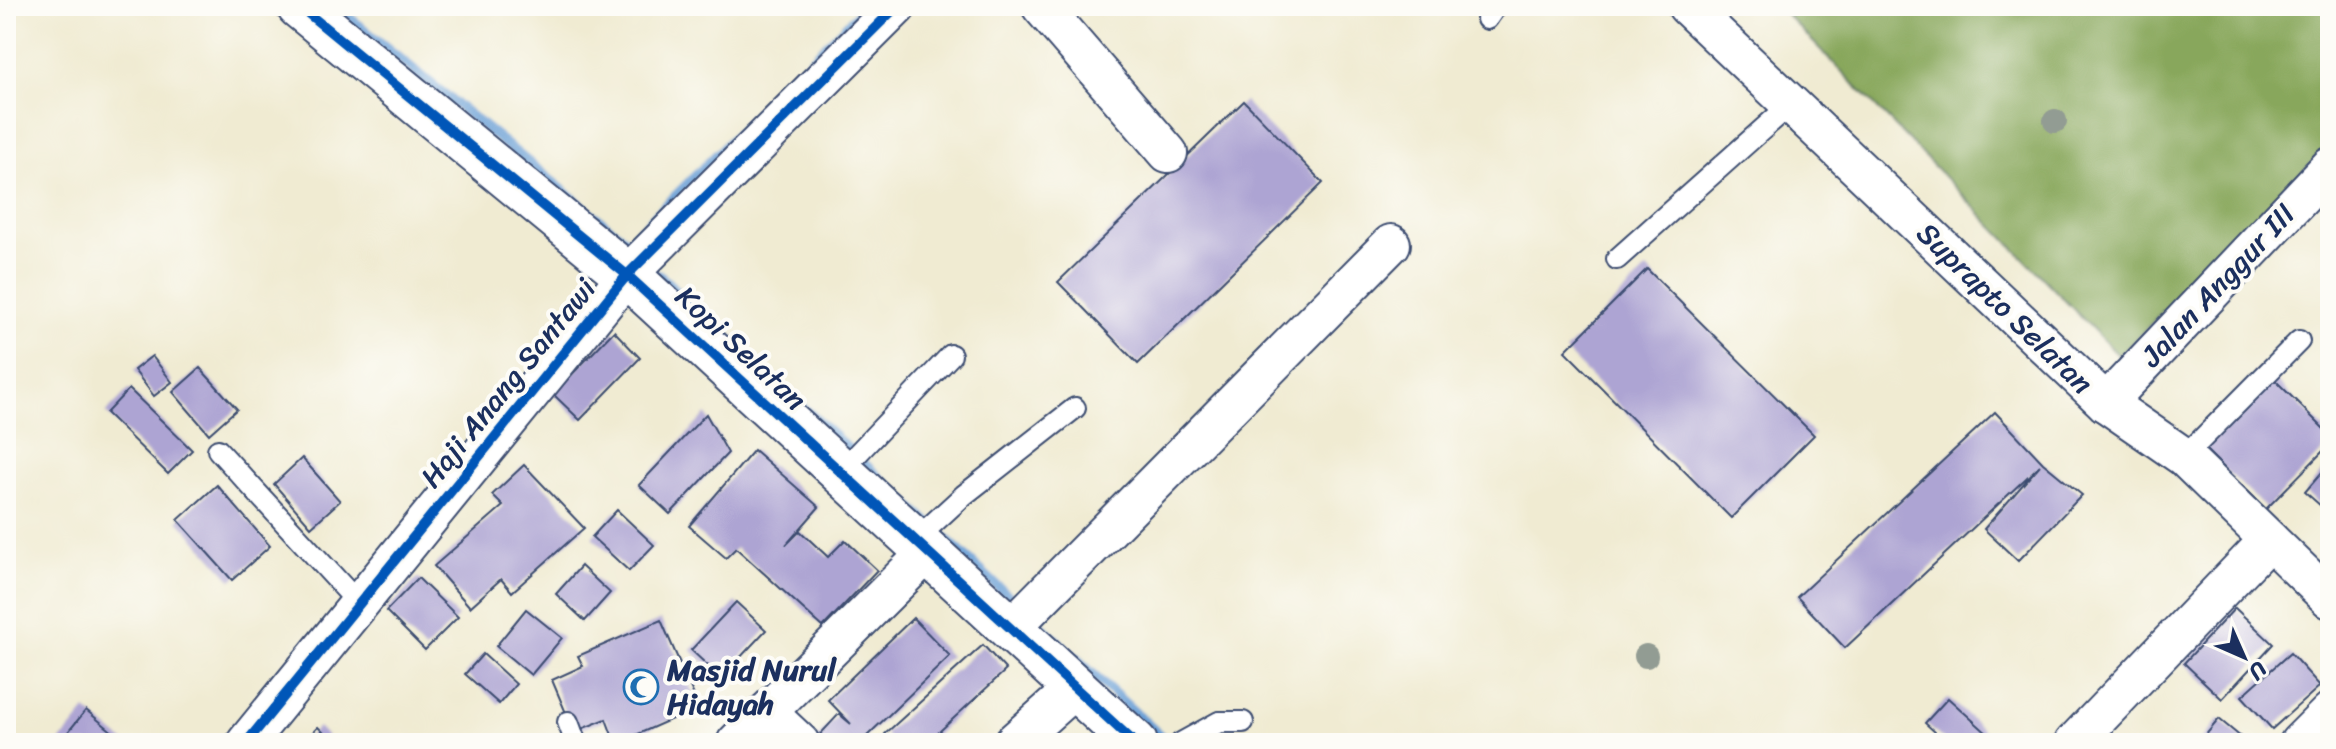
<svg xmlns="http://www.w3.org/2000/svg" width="2336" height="749" viewBox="0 0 2336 749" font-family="Sriracha,sans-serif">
<rect width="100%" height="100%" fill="#fdfcf7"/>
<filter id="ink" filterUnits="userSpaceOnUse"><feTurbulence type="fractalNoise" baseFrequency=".0125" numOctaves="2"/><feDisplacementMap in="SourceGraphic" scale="16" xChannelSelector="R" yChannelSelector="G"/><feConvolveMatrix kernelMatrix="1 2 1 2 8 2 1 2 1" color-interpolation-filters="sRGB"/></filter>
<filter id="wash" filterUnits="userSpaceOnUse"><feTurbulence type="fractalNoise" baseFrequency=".006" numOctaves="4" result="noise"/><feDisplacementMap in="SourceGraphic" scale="32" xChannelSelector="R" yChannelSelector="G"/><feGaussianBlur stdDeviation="1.8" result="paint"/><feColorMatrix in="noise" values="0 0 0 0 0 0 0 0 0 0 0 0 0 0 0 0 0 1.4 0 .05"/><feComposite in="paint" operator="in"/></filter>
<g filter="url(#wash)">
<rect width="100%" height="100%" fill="#f0ebd2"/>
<!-- forest -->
<path fill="#88a75b" stroke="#526b5c" stroke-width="2" d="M1778,6H2330V144L2119,356Z"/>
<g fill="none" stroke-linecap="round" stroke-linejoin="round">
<!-- stream -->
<g stroke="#699fd6" stroke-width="10">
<path d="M335,6L628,243L866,6"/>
<path d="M659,275L1168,743"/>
</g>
</g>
<g id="blocks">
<!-- building -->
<g fill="#ada4d3">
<path d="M1244,101L1323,183L1138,364L1058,282Z"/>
<path d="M1647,269L1814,435L1731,518L1565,351Z"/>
<path d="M614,331L640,358L580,420L553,394Z"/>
<path d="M152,356L172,382L154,396L134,370Z"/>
<path d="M200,368L237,409L209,434L173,392Z"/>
<path d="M2274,379L2330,435V444L2266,509L2205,449Z"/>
<path d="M129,389L192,450L168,474L106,413Z"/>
<path d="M1995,412L2043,463L2082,495L2018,561L1984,529L2040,465L1845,648L1797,597Z"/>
<path d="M706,414L728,453L670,514L639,485Z"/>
<path d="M754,450L819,507L786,545L800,531L828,557L845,540L877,570L823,627L736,548L726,558L689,526Z"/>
<path d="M302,458L340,501L311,527L274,484Z"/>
<path d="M2330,463V514L2305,492Z"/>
<path d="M524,465L584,528L512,592L501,579L470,607L434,566L503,506L492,495Z"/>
<path d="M217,485L270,546L232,580L178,520Z"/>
<path d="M617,510L654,545L629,571L592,537Z"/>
<path d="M581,566L610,593L585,621L556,594Z"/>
<path d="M418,578L458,617L425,650L386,611Z"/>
<path d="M736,602L766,630L721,678L691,650Z"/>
<path d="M2235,608L2273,644L2222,699L2184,663Z"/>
<path d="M526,609L562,638L531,675L496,646Z"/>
<path d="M913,618L950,656L865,738L871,743H812L839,714L851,724L828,700Z"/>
<path d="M661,620L699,707L618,743H615L606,719L574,732L552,680L583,666L578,656Z"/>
<path d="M983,645L1006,670L927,743H894L885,734Z"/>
<path d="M2290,653L2320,686L2272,729L2242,696Z"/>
<path d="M483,654L516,684L499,704L465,674Z"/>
<path d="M1948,698L1989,735L1981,743H1947L1925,723Z"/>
<path d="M86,710L126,743H59Z"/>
<path d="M2219,719L2248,743H2199Z"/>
<path d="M318,727L334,743H302Z"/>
</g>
</g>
</g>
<g filter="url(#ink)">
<use href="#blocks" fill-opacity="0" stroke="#3b4b6f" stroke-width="2"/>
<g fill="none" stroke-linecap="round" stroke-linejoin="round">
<!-- lane casing -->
<g stroke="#3b4b6f" stroke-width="24">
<g id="lane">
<path d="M1487,19L1496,6"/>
<path d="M1617,259L1791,104"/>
<path d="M218,450L359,604"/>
<path d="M2184,457L2299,341"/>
<path d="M840,472L951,355"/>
<path d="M914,541L964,495L1075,408"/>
<path d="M568,722L576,743"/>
<path d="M1181,743L1219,722H1243"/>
</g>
</g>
<!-- street casing -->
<g stroke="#3b4b6f" stroke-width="42">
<g id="street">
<path d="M1041,6L1168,153"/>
<path d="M1687,6L2106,403L2184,457L2330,599"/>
<path d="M2106,403L2330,167"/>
<path d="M1010,629L1391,244"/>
<path d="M767,712L800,743"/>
<path d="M246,743L627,275L897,6"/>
<path d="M736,743L927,553"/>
<path d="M1013,743L1076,687"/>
<path d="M2074,743L2269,540"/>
<path d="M2299,743L2330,712"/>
</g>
</g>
<!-- secondary casing -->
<g stroke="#3b4b6f" stroke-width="48">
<path id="secondary" d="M299,6L627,275L1135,743"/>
</g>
<!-- lane -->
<use href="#lane" stroke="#fff" stroke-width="20"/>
<!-- street -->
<use href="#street" stroke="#fff" stroke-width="38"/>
<!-- secondary -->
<use href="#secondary" stroke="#fff" stroke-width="44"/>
<!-- cycleway casing -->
<g stroke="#fdfcf7" stroke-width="15">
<g id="cycleway">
<path d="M299,6L627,275L1135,743"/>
<path d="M246,743L627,275L897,6"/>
</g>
</g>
<!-- cycleway -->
<use href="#cycleway" stroke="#0057b8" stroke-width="10"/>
</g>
<!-- trees -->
<g fill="#929c93">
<circle cx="2055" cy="121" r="12"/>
<circle cx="1646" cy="656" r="12"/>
</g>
</g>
<!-- icons -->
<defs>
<g id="mosque-ring" transform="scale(1.8)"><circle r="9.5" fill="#fdfcf7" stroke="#1f6fb2" stroke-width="1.5"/><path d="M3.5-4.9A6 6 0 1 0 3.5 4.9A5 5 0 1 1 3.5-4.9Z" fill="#1f6fb2"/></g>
</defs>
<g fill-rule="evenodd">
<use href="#mosque-ring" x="641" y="687"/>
</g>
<g text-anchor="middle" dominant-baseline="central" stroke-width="8" stroke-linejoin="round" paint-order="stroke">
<!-- street labels -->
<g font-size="30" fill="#1b2f5e" stroke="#fdfcf7">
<text transform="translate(2218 285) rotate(-47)">Jalan Anggur III</text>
<text transform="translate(2005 308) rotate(44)">Suprapto Selatan</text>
<text transform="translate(741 348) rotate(43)">Kopi Selatan</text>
<text transform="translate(508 383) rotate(-51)">Haji Anang Santawi</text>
</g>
<!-- poi labels -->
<g font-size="30" font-weight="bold" fill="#1b2f5e" stroke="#fdfcf7" text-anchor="start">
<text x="667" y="670">Masjid Nurul<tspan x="667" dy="34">Hidayah</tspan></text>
</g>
</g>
<!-- margin -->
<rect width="2336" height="749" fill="none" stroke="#fdfcf7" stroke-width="32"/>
<!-- north arrow -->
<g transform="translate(2244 657) rotate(135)" stroke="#fdfcf7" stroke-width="6" paint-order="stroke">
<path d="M0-6L14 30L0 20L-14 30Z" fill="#1b2f5e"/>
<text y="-12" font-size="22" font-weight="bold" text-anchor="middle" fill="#1b2f5e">U</text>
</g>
</svg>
